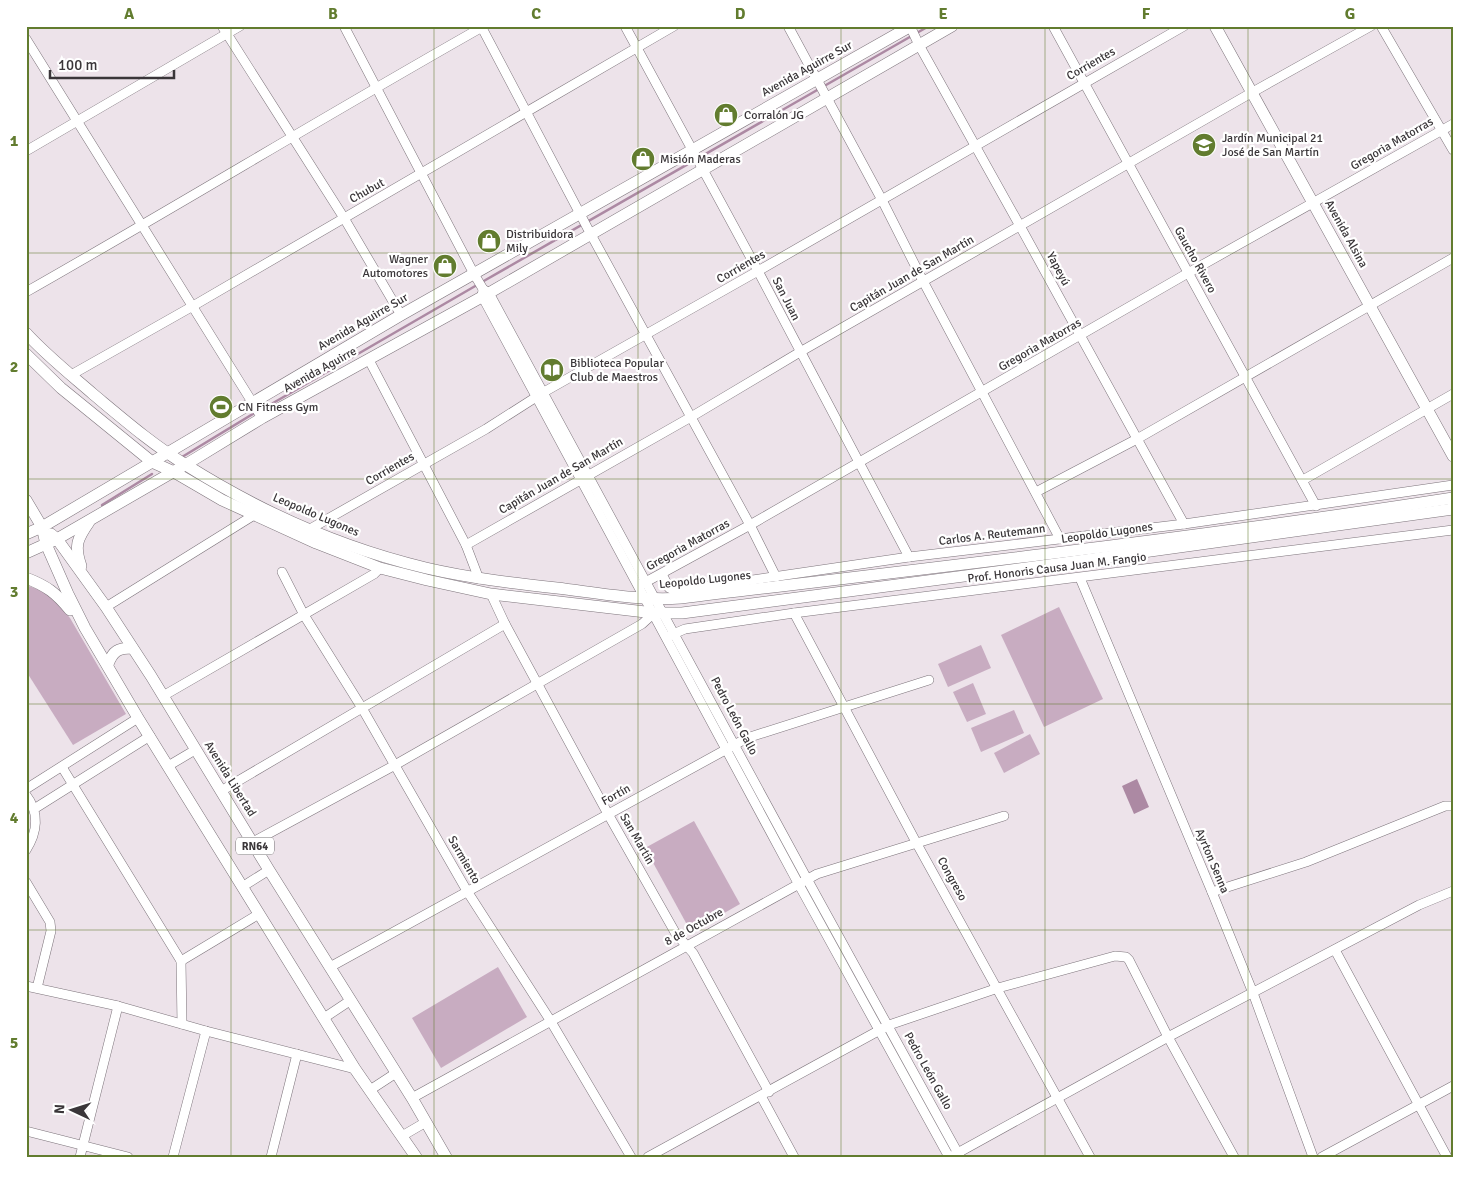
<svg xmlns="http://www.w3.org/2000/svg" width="1479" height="1183" viewBox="0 0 1479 1183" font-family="Signika,sans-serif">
<rect width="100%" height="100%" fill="#ede3ea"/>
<!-- green -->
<g fill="#c8acc1">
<path d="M26,585L48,593L70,618L126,714L73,745L26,671Z"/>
<path d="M1059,607L1103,699L1044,727L1001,635Z"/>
<path d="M981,645L991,668L948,687L938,664Z"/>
<path d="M973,683L986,714L967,722L953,692Z"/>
<path d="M1014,710L1024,733L981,752L971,728Z"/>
<path d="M1030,734L1040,754L1004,773L994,753Z"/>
<path d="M694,821L740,904L691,932L645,848Z"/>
<path d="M498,967L527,1017L441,1068L412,1018Z"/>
</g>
<!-- water -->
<path fill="#ac89a3" d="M1137,779L1149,807L1134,814L1122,786Z"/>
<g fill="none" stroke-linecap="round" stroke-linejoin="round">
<!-- stream -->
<g stroke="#ac89a3" stroke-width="2.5">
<path d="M482,282L929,26"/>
<path d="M261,410L477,285"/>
<path d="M182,457L256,412"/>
<path d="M102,505L152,474"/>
</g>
<!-- minor casing -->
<g stroke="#7d747b" stroke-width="10">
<g id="minor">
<path d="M222,26L344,218L401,315"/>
<path d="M344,26L474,274L483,289L489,293L807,879L960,1157"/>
<path d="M481,26L588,229L750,525L776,577"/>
<path d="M625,26L758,271L909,557"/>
<path d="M788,26L882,200L923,281L1060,539"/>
<path d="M910,26L919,45L1020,226L1184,524"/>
<path d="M1053,26L1316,506"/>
<path d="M1381,26L1453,150"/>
<path d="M26,39L262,418"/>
<path d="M26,151L240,26"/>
<path d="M483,290L482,296L798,883L949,1157"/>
<path d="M26,292C179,205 330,113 484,26"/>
<path d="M369,360L466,545L479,579"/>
<path d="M71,375L193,306L674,26"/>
<path d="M1303,480L1453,394"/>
<path d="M1036,492L1137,439L1453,258"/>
<path d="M310,529L486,429L544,392L758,271L1184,26"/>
<path d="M466,545L691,417L800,352L1251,93L1371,26"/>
<path d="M282,572L304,615L362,708L467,891L550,1020L631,1157"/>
<path d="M662,574L669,588L677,591L909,557L1184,524L1453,485"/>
<path d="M1080,578L1212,892L1253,993L1313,1157"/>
<path d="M642,584L750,525L1188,273L1453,124"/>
<path d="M491,594L505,624L608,814L676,934L693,953L769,1092"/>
<path d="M106,607L254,515"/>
<path d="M794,613L917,844L1090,1157"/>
<path d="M671,635L685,629L794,613L1453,530"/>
<path d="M163,696L374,574L380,568"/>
<path d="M168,766L195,750"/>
<path d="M62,767L181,961L182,1024"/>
<path d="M26,789L138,718"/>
<path d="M221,791L505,624"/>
<path d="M26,795C40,813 37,833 26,850"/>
<path d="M34,809L150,736"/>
<path d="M253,842L395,765L642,624L654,613"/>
<path d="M26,882L50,922L51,931L37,988"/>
<path d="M242,887L269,870"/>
<path d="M1212,892L1306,862L1445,806H1453"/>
<path d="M1335,950L1447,1157"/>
<path d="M181,961L259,914"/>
<path d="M330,967L747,738L929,680"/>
<path d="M26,986L118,1006L206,1031L355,1069"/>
<path d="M324,1018L351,1000"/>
<path d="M370,1090L396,1073"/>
<path d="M761,1096L794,1157"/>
<path d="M412,1098L817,874L1004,816"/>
<path d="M26,1131L128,1157"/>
<path d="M402,1136L426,1122"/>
<path d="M954,1155L1168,1037L1419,905L1453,891"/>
<path d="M80,1157L118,1006"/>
<path d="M173,1157L206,1031"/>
<path d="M271,1157L297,1054"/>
<path d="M648,1157L889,1025L998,988L1115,956L1126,957L1129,960L1168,1037L1234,1157"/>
<path d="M1322,1157L1453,1086"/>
</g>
</g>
<!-- major casing -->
<g stroke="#7d747b" stroke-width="12">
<g id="major">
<path d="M1215,26L1453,456"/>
<path d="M26,333C46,355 70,374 93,394C123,419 153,445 186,465C259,511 342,548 426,568C469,578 512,583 557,588C598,593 640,601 681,598C939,567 1196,538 1453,498"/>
<path d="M26,354L61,388L152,462L174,472L222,500L316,543L380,568L427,580L491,594L654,613H682L1071,562L1453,509"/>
<path d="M26,500L42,527L46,544L68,594L85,628L138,718L355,1069L416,1157"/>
<path d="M26,534L42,527L401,315L911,26"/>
<path d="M51,534L57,539L106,607L151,676L269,870L412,1098L446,1157"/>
<path d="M26,553L57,539L185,465L262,418L489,293L952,26"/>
<path d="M81,566C74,546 77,539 89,522"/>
<path d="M26,578C47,586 56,593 70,610"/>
<path d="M108,664C113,651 118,648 132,648"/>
</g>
</g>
<!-- minor -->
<use href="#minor" stroke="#fff" stroke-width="9"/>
<!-- major -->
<use href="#major" stroke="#fff" stroke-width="11"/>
</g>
<!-- grid -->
<path fill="none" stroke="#627c2f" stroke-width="1" stroke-opacity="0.55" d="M231,26V1157M434,26V1157M638,26V1157M841,26V1157M1045,26V1157M1248,26V1157M26,253H1453M26,479H1453M26,704H1453M26,930H1453"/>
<!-- icons -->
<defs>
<g id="shop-disc" transform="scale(1.25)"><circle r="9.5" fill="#627c2f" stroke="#fff"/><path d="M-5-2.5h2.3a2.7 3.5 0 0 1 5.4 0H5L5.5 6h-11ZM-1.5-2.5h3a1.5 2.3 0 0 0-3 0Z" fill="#fff"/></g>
<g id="school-disc" transform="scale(1.25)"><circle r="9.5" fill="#627c2f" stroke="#fff"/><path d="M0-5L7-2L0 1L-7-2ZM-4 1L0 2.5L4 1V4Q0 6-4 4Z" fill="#fff"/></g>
<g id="library-disc" transform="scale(1.25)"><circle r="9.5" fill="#627c2f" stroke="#fff"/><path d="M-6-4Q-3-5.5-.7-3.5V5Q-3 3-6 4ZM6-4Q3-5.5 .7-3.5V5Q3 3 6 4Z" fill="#fff"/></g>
<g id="stadium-disc" transform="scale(1.25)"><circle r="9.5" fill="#627c2f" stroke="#fff"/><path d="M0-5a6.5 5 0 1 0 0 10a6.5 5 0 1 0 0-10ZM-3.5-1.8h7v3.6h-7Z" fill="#fff"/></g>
</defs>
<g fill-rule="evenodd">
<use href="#shop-disc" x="726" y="115"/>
<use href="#school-disc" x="1204" y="145"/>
<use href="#shop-disc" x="643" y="159"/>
<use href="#shop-disc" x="489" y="241"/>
<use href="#shop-disc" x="445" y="266"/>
<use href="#library-disc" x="552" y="370"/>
<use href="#stadium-disc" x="221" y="407"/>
</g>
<g text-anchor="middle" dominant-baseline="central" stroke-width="4.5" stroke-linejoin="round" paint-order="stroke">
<!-- shield labels -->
<rect fill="#fff" stroke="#757274" stroke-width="1" x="236" y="837.5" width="38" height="17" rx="4"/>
<g font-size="11" font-weight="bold" fill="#3a3639">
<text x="255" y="846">RN64</text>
</g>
<!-- street labels -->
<g font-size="12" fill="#3a3639" stroke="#fff">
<text transform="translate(1091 64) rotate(-30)">Corrientes</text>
<text transform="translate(807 69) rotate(-29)">Avenida Aguirre Sur</text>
<text transform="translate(1392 144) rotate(-30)">Gregoria Matorras</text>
<text transform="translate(367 191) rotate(-29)">Chubut</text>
<text transform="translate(1346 234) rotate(61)">Avenida Alsina</text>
<text transform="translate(1195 260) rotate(61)">Gaucho Rivero</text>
<text transform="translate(741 267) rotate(-30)">Corrientes</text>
<text transform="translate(1058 269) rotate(62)">Yapeyú</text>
<text transform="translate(912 274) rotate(-30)">Capitán Juan de San Martín</text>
<text transform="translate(786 299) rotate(63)">San Juan</text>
<text transform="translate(363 322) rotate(-30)">Avenida Aguirre Sur</text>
<text transform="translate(1040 345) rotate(-30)">Gregoria Matorras</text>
<text transform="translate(320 370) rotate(-29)">Avenida Aguirre</text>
<text transform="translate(390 469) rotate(-30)">Corrientes</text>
<text transform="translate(561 476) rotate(-30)">Capitán Juan de San Martín</text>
<text transform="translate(316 515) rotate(23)">Leopoldo Lugones</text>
<text transform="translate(1107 533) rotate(-8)">Leopoldo Lugones</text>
<text transform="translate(992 535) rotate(-7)">Carlos A. Reutemann</text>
<text transform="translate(688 545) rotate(-29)">Gregoria Matorras</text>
<text transform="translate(1057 568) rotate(-7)">Prof. Honoris Causa Juan M. Fangio</text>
<text transform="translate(705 580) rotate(-6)">Leopoldo Lugones</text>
<text transform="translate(734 716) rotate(62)">Pedro León Gallo</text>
<text transform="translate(230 779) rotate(58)">Avenida Libertad</text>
<text transform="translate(616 795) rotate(-29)">Fortín</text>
<text transform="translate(637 839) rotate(60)">San Martín</text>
<text transform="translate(464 860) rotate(60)">Sarmiento</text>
<text transform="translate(1212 861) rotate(67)">Ayrton Senna</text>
<text transform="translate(952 879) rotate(61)">Congreso</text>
<text transform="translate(694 927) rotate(-29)">8 de Octubre</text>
<text transform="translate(928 1071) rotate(61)">Pedro León Gallo</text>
</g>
<!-- poi labels -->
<g font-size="12" fill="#3a3639" stroke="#fff" text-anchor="start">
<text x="744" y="115">Corralón JG</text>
<text x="1222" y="138">Jardín Municipal 21<tspan x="1222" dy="14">José de San Martín</tspan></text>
<text x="660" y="159">Misión Maderas</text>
<text x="506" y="234">Distribuidora<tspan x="506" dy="14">Mily</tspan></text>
<text x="428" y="259" text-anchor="end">Wagner<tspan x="428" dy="14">Automotores</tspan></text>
<text x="570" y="363">Biblioteca Popular<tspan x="570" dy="14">Club de Maestros</tspan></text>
<text x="238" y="407">CN Fitness Gym</text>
</g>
</g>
<!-- border -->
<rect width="1479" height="1183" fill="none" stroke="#ffffff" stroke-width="55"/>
<!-- north arrow -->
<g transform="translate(72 1110) rotate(274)" stroke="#ffffff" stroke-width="4" paint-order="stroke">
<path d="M0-4L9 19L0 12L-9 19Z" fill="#3a3639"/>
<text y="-8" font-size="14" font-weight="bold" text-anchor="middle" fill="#3a3639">N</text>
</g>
<!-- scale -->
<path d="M50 70v8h124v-8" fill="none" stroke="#3a3639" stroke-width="2.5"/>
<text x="58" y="70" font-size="15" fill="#3a3639" stroke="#ffffff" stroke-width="4" paint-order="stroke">100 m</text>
<rect x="28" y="28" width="1424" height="1128" fill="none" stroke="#627c2f" stroke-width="2"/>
<g font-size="16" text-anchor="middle" font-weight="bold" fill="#627c2f">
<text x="129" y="19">A</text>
<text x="333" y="19">B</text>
<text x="536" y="19">C</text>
<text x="740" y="19">D</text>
<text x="943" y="19">E</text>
<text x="1146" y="19">F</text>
<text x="1350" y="19">G</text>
<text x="14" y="146">1</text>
<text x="14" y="372">2</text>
<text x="14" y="597">3</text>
<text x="14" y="823">4</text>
<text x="14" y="1048">5</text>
</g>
</svg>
